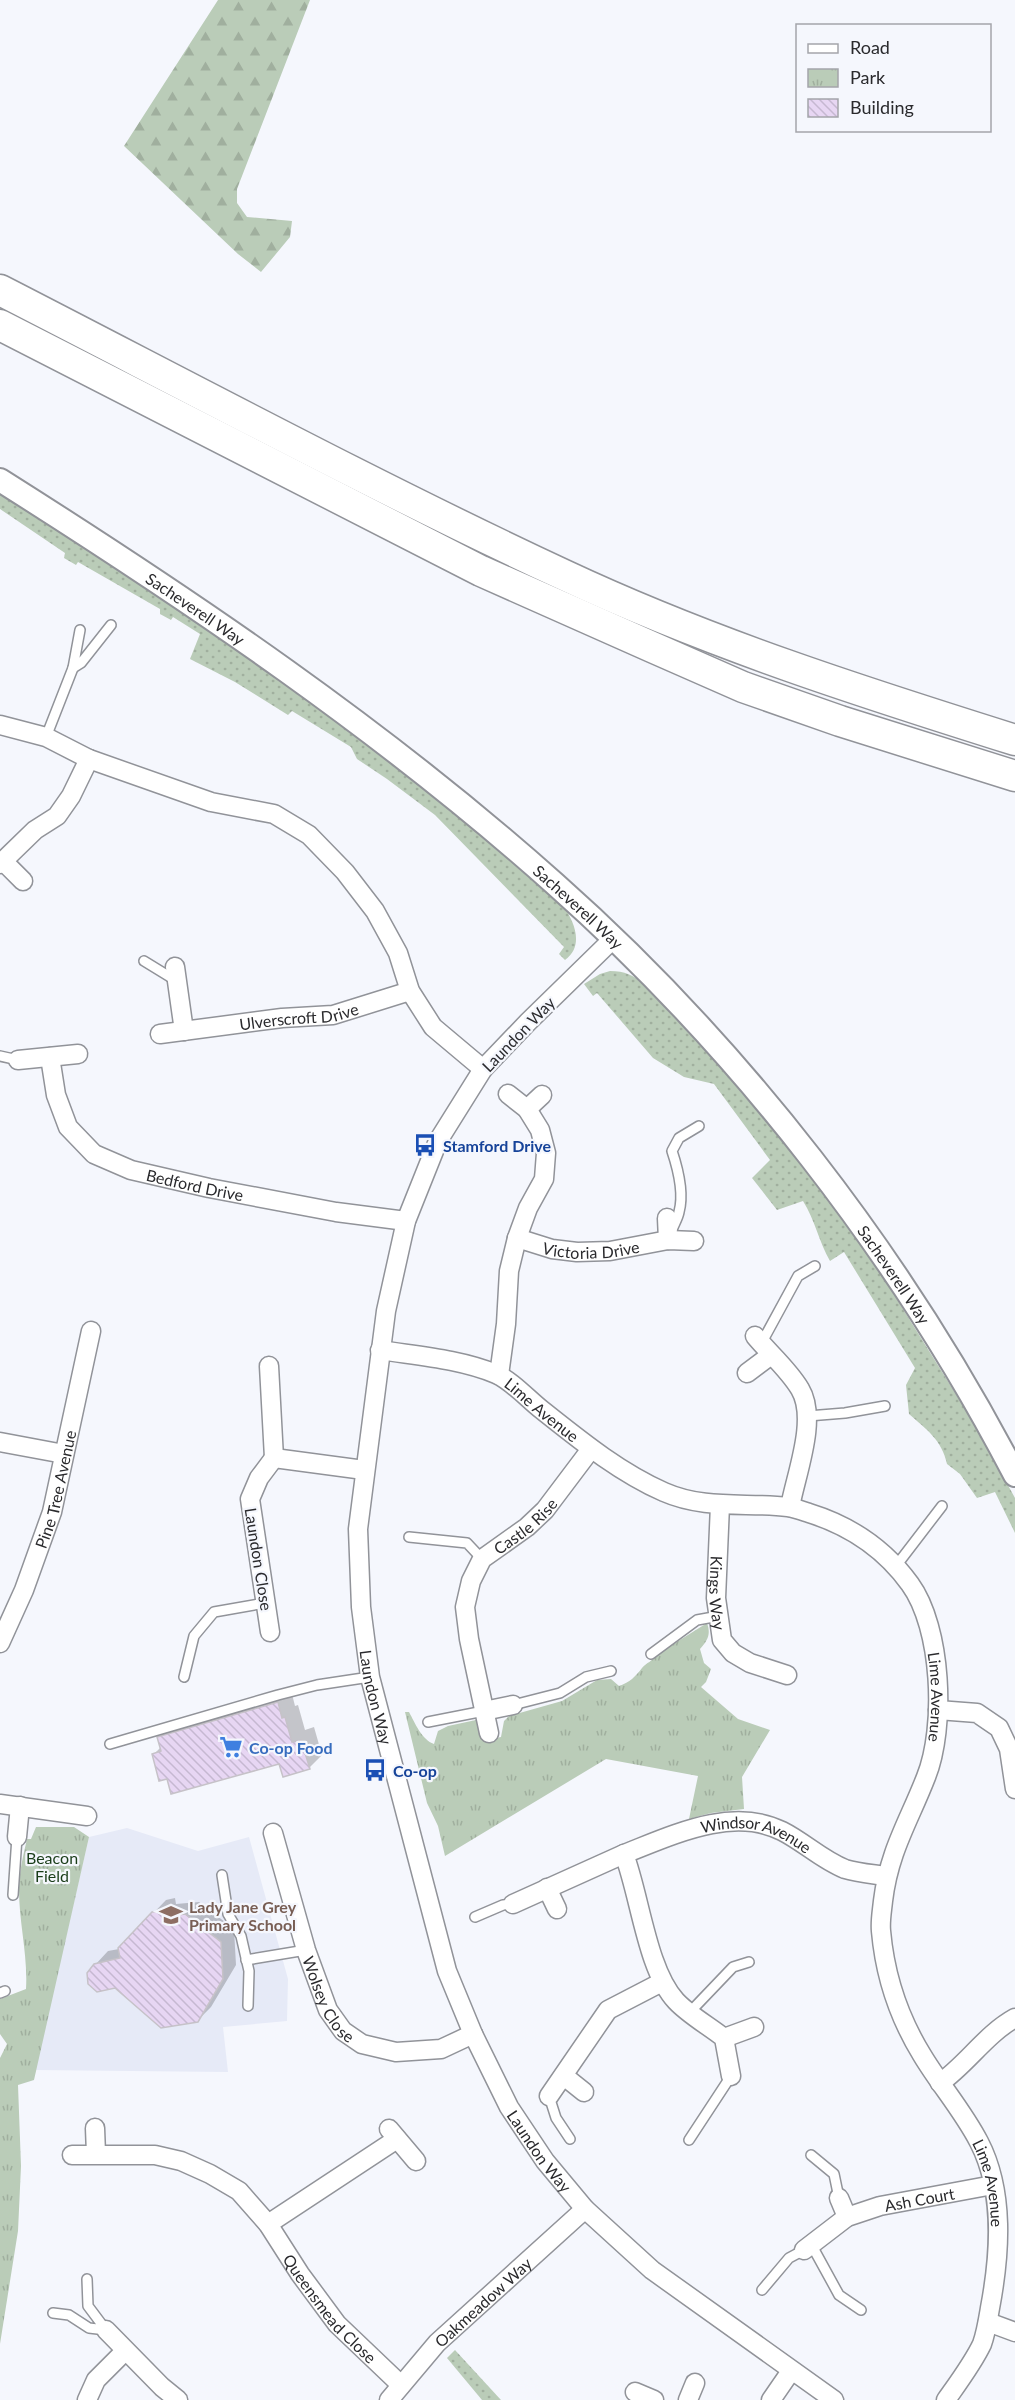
<svg xmlns="http://www.w3.org/2000/svg" width="1015" height="2400" viewBox="0 0 1015 2400" font-family="Lato,sans-serif">
<defs>
<pattern id="grass-dots" width="8" height="8" patternUnits="userSpaceOnUse" patternTransform="scale(1.5)"><rect width="8" height="8" fill="#baccb8"/><path d="M2 2h.1M6 6h.1" fill="none" stroke="#a0af9e" stroke-width="1.8" stroke-linecap="round"/></pattern>
<pattern id="forest-firs" width="22" height="20" patternUnits="userSpaceOnUse" patternTransform="scale(1.5)"><rect width="22" height="20" fill="#baccb8"/><path d="M5 1l3.5 6h-7zM16 11l3.5 6h-7z" fill="#a0af9e"/></pattern>
<pattern id="park-tufts" width="24" height="20" patternUnits="userSpaceOnUse" patternTransform="scale(1.5)"><rect width="24" height="20" fill="#baccb8"/><path d="M3 7l-1-3M5 7V3M7 7l1-3M15 17l-1-3M17 17v-4M19 17l1-3" fill="none" stroke="#a0af9e"/></pattern>
<pattern id="building-back-hatch" width="6" height="6" patternUnits="userSpaceOnUse" patternTransform="scale(1.5)"><rect width="6" height="6" fill="#e7d6f3"/><path d="M-1 5l2 2M0 0l6 6M5-1l2 2" fill="none" stroke="#c6b8d1"/></pattern>
</defs>
<rect width="100%" height="100%" fill="#f5f7fd"/>
<!-- built -->
<path fill="#e6eaf7" d="M127,1828L198,1851L249,1837L288,1979L287,2021L223,2027L228,2072L35,2070L89,1837Z"/>
<!-- grass -->
<g fill="url(#grass-dots)">
<path d="M0,493C197,619 390,751 564,907C575,923 584,946 565,960L559,954L564,947L435,815L387,779L357,759L351,747L292,711L288,715L235,682L190,659L200,634L173,617L171,620L160,614V609L78,562L76,565L64,558L65,553L0,509Z"/>
<path d="M610,971C625,971 633,975 644,984L741,1089L815,1182L880,1272L972,1420L1015,1498V1533L995,1492L977,1498L960,1474L947,1464C942,1440 926,1429 909,1414L906,1385L915,1368L844,1252L830,1261C819,1242 815,1220 803,1201L777,1210L752,1178L770,1160L714,1084L684,1077L653,1058L597,993L593,996L584,984L600,974Z"/>
<path d="M455,2350L501,2400H482L447,2358Z"/>
</g>
<!-- forest -->
<path fill="url(#forest-firs)" d="M218,0H310L237,189V203L247,217L292,221L290,237L261,272L238,254L124,146Z"/>
<!-- park -->
<g fill="url(#park-tufts)">
<path d="M707,1623C711,1634 708,1640 700,1649L704,1663L711,1669L706,1682L701,1687L738,1719L770,1730L742,1777L744,1809L711,1813L689,1819L698,1776L606,1759L445,1856L438,1826L427,1803L405,1712H409C415,1723 422,1740 434,1744L438,1731L448,1726L476,1720L485,1740L501,1737L504,1721L509,1716L562,1701L597,1680L611,1679L619,1686C630,1682 635,1677 642,1668C647,1662 652,1662 656,1655Z"/>
<path d="M36,1827H74L89,1837L34,2080L18,2085L21,2166L18,2231L0,2344V2058L7,2044L0,2034V1999L26,1989C28,1955 19,1923 19,1890C19,1873 23,1856 27,1839H31Z"/>
</g>
<!-- shadow -->
<g fill="#0003">
<path d="M291,1690L295,1706L298,1705L305,1730L314,1727L322,1755L309,1768L280,1762L168,1777L154,1754L161,1747L159,1738L172,1725Z"/>
<path d="M175,1898L176,1904L199,1902L234,1929L236,1965L211,2007L197,2021L95,1965L108,1951L119,1949L166,1900Z"/>
</g>
<!-- building -->
<g fill="url(#building-back-hatch)" stroke="#c6c2c8" stroke-width="1.5">
<path d="M278,1702L282,1718L285,1717L292,1742L301,1740L310,1769L283,1777L279,1764L171,1794L167,1779L159,1781L152,1754L161,1751L157,1737Z"/>
<path d="M162,1911L163,1917L185,1914L221,1942L223,1979L198,2022L161,2028L115,1988L97,1992L88,1984L87,1973L94,1964L120,1958L118,1948L152,1912Z"/>
</g>
<g fill="none" stroke-linecap="round" stroke-linejoin="round">
<!-- service casing -->
<g stroke="#919399" stroke-width="12">
<g id="service">
<path d="M80,630L73,668L81,663L111,625"/>
<path d="M46,737L73,668"/>
<path d="M144,961L175,980"/>
<path d="M0,1056L18,1060"/>
<path d="M672,1230C674,1224 678,1218 679,1212C684,1194 678,1169 672,1151L679,1138L699,1126"/>
<path d="M761,1344L798,1276L815,1266"/>
<path d="M808,1416L845,1413L885,1406"/>
<path d="M409,1537L467,1543L482,1559"/>
<path d="M896,1566L942,1506"/>
<path d="M651,1654L697,1620L719,1616"/>
<path d="M184,1677L194,1636L214,1612L265,1603"/>
<path d="M513,1705L560,1693L586,1677L611,1671"/>
<path d="M428,1722L484,1711"/>
<path d="M110,1744L278,1695L317,1685L370,1677"/>
<path d="M222,1875L228,1914L241,1936L249,1971L248,2006"/>
<path d="M13,1895L17,1837"/>
<path d="M475,1917L503,1905L513,1904"/>
<path d="M246,1960L306,1950"/>
<path d="M0,1993L5,1991"/>
<path d="M690,2012L733,1967L749,1962"/>
<path d="M549,2096L556,2118L570,2139"/>
<path d="M689,2140L731,2076"/>
<path d="M811,2155L834,2174L839,2198"/>
<path d="M811,2244L839,2295L861,2310"/>
<path d="M762,2290L789,2258L804,2250"/>
<path d="M53,2313L69,2315L89,2328L106,2330L88,2306L87,2279"/>
</g>
</g>
<!-- minor casing -->
<g stroke="#919399" stroke-width="21">
<g id="minor">
<path d="M0,725L46,737L89,759L211,802L274,814L309,835L345,872L375,911L398,953L410,991L433,1027L483,1069"/>
<path d="M3,861L23,881"/>
<path d="M0,864L35,830L57,816L71,796L89,759"/>
<path id="s1" d="M614,938L528,1022L483,1069L438,1141L406,1221L386,1311L358,1529L361,1607L370,1677L447,1971L473,2034L509,2107L545,2161L585,2209L652,2270L834,2400"/>
<path d="M175,967L184,1031"/>
<path id="s2" d="M160,1034L282,1018L333,1015L410,991"/>
<path id="s3" d="M50,1057L56,1095L68,1127L94,1154L131,1170L209,1188L336,1212L406,1221"/>
<path d="M18,1060L78,1054"/>
<path d="M527,1109L542,1095"/>
<path d="M667,1218L668,1240"/>
<path id="s4" d="M517,1238L552,1249L577,1252L610,1251L668,1240L694,1241"/>
<path d="M755,1336C769,1353 789,1370 800,1389C818,1419 796,1474 790,1507"/>
<path id="s5" d="M380,1350C418,1356 460,1359 496,1374C512,1381 528,1399 542,1410C581,1441 619,1472 664,1492C705,1510 746,1502 788,1507C795,1508 803,1511 809,1513C851,1526 884,1548 910,1584C942,1628 946,1727 926,1777C909,1821 889,1851 883,1901C882,1911 880,1921 881,1931C885,1976 898,2016 922,2055C940,2085 963,2111 979,2142C1005,2192 1000,2255 990,2308C988,2320 986,2333 982,2344C973,2363 958,2383 946,2400"/>
<path d="M269,1366L274,1458"/>
<path d="M747,1373L771,1355"/>
<path d="M499,1375L506,1324L509,1271L517,1238L528,1208L544,1179L546,1153L540,1130L527,1109L508,1094"/>
<path d="M0,1442L64,1454"/>
<path id="s6" d="M720,1505L716,1598L722,1640L733,1653L750,1663L787,1675"/>
<path d="M270,1632L250,1499L259,1478L274,1458L364,1470"/>
<path id="s7" d="M0,1643L24,1590L52,1512L91,1331"/>
<path d="M938,1710L977,1713L999,1728L1009,1749L1015,1789"/>
<path d="M484,1711L513,1705"/>
<path id="s8" d="M489,1733L469,1639L465,1607L471,1581L482,1559L527,1527L545,1510L591,1449"/>
<path d="M0,1804L87,1816"/>
<path id="s9" d="M273,1833L306,1950L328,2010L343,2031L362,2044L396,2052L441,2049L473,2034"/>
<path d="M17,1837L20,1806"/>
<path d="M547,1888L557,1909"/>
<path d="M513,1904L624,1854"/>
<path d="M724,2038L754,2027"/>
<path d="M564,2076L584,2092"/>
<path id="s10" d="M731,2076L724,2038C709,2026 689,2015 676,2001C647,1970 640,1896 624,1854C673,1835 732,1806 782,1831C804,1842 822,1860 845,1869C858,1873 873,1874 886,1876"/>
<path d="M940,2083C967,2064 986,2034 1015,2018"/>
<path d="M549,2096L608,2010L662,1982"/>
<path d="M95,2128L96,2154"/>
<path d="M389,2129L416,2161"/>
<path id="s11" d="M72,2155H155L181,2161L210,2174L239,2191L268,2224L300,2274L337,2324L401,2385"/>
<path d="M839,2198L847,2217"/>
<path d="M268,2224L397,2139"/>
<path id="s12" d="M804,2250L847,2217L880,2206L993,2185"/>
<path d="M988,2322L1015,2332"/>
<path d="M106,2330L162,2387L178,2400"/>
<path d="M635,2392L654,2400"/>
<path d="M87,2400L96,2380L125,2351"/>
<path id="s13" d="M389,2400L437,2343L585,2209"/>
<path d="M688,2400L695,2383"/>
<path d="M771,2400L791,2371"/>
</g>
</g>
<!-- tertiary casing -->
<g stroke="#919399" stroke-width="26">
<g id="tertiary">
<path id="s14" d="M0,480C193,602 385,732 555,884C740,1048 901,1256 1015,1475"/>
</g>
</g>
<!-- trunk casing -->
<g stroke="#919399" stroke-width="33">
<g id="trunk">
<path d="M0,290C187,386 373,486 564,575C709,643 862,692 1015,740"/>
<path d="M0,325L481,571L652,647L743,687L840,721L1015,776"/>
</g>
</g>
<!-- service -->
<use href="#service" stroke="#fff" stroke-width="9"/>
<!-- minor -->
<use href="#minor" stroke="#fff" stroke-width="18"/>
<!-- tertiary -->
<use href="#tertiary" stroke="#fff" stroke-width="22"/>
<!-- trunk -->
<use href="#trunk" stroke="#fff" stroke-width="30"/>
</g>
<!-- icons -->
<defs>
<g id="bus-bare" transform="scale(1.8)"><path d="M-5-6H5V4H4V6H2V4H-2V6H-4V4H-5ZM-3.5-4V0h7V-4ZM-3.5 1.2v1.5H-2V1.2ZM2 1.2v1.5H3.5V1.2Z" fill="#1a4fb4" stroke="#f5f7fd" stroke-width="2.5" paint-order="stroke"/></g>
<g id="supermarket-bare" transform="scale(1.8)"><path d="M-6-5.5h2.5l.6 2H6L4.5 2H-2.5L-4.4-4H-6ZM-1.5 3.2a1.3 1.3 0 1 0 .1 0ZM3 3.2a1.3 1.3 0 1 0 .1 0Z" fill="#3f7fe0" stroke="#f5f7fd" stroke-width="2.5" paint-order="stroke"/></g>
<g id="school-bare" transform="scale(1.8)"><path d="M0-5L7-2L0 1L-7-2ZM-4 1L0 2.5L4 1V4Q0 6-4 4Z" fill="#8d6e63" stroke="#f5f7fd" stroke-width="2.5" paint-order="stroke"/></g>
</defs>
<g fill-rule="evenodd">
<use href="#bus-bare" x="425" y="1145"/>
<use href="#supermarket-bare" x="231" y="1747"/>
<use href="#bus-bare" x="375" y="1770"/>
<use href="#school-bare" x="171" y="1915"/>
</g>
<g text-anchor="middle" dominant-baseline="central" stroke-width="4.5" stroke-linejoin="round" paint-order="stroke">
<!-- street labels -->
<g font-size="16" fill="#2a2a2d" stroke="#f5f7fd">
<text stroke="none"><textPath href="#s14" startOffset="234">Sacheverell Way</textPath></text>
<text stroke="none"><textPath href="#s14" startOffset="720">Sacheverell Way</textPath></text>
<text stroke="none"><textPath href="#s2" startOffset="140">Ulverscroft Drive</textPath></text>
<text transform="translate(518 1034) rotate(-46)">Laundon Way</text>
<text stroke="none"><textPath href="#s3" startOffset="216">Bedford Drive</textPath></text>
<text stroke="none"><textPath href="#s4" startOffset="76">Victoria Drive</textPath></text>
<text stroke="none"><textPath href="#s14" startOffset="1206">Sacheverell Way</textPath></text>
<text stroke="none"><textPath href="#s5" startOffset="177">Lime Avenue</textPath></text>
<text stroke="none"><textPath href="#s7" startOffset="164">Pine Tree Avenue</textPath></text>
<text stroke="none"><textPath href="#s8" startOffset="234">Castle Rise</textPath></text>
<text transform="translate(259 1559) rotate(81)">Laundon Close</text>
<text stroke="none"><textPath href="#s6" startOffset="88">Kings Way</textPath></text>
<text stroke="none"><textPath href="#s1" startOffset="838">Laundon Way</textPath></text>
<text stroke="none"><textPath href="#s5" startOffset="716">Lime Avenue</textPath></text>
<text stroke="none"><textPath href="#s10" startOffset="396">Windsor Avenue</textPath></text>
<text stroke="none"><textPath href="#s9" startOffset="176">Wolsey Close</textPath></text>
<text stroke="none"><textPath href="#s1" startOffset="1324">Laundon Way</textPath></text>
<text stroke="none"><textPath href="#s5" startOffset="1238">Lime Avenue</textPath></text>
<text stroke="none"><textPath href="#s12" startOffset="129">Ash Court</textPath></text>
<text stroke="none"><textPath href="#s13" startOffset="136">Oakmeadow Way</textPath></text>
<text stroke="none"><textPath href="#s11" startOffset="324">Queensmead Close</textPath></text>
</g>
<!-- transit labels -->
<g font-size="16" font-weight="bold" fill="#164399" stroke="#f5f7fd" text-anchor="start">
<text x="443" y="1145">Stamford Drive</text>
<text x="393" y="1770">Co-op</text>
</g>
<!-- shop labels -->
<g font-size="16" font-weight="bold" fill="#366cbe" stroke="#f5f7fd" text-anchor="start">
<text x="249" y="1747">Co-op Food</text>
</g>
<!-- park labels -->
<g font-size="16" fill="#1a3d19" stroke="#f5f7fd">
<text x="52" y="1857">Beacon<tspan x="52" dy="18">Field</tspan></text>
</g>
<!-- education labels -->
<g font-size="16" font-weight="bold" fill="#785e54" stroke="#f5f7fd" text-anchor="start">
<text x="189" y="1906">Lady Jane Grey<tspan x="189" dy="18">Primary School</tspan></text>
</g>
</g>
<!-- legend -->
<rect x="796" y="24" width="195" height="108" fill="#f5f7fd" stroke="#a4a5aa" stroke-width="1.5"/>
<rect x="808" y="44" width="30" height="9" fill="#ffffff" stroke="#a4a5aa" stroke-width="1.5"/>
<text x="850" y="54" font-size="18" fill="#2a2a2d">Road</text>
<rect x="808" y="69" width="30" height="18" fill="url(#park-tufts)" stroke="#a4a5aa" stroke-width="1.5"/>
<text x="850" y="84" font-size="18" fill="#2a2a2d">Park</text>
<rect x="808" y="99" width="30" height="18" fill="url(#building-back-hatch)" stroke="#a4a5aa" stroke-width="1.5"/>
<text x="850" y="114" font-size="18" fill="#2a2a2d">Building</text>
</svg>
